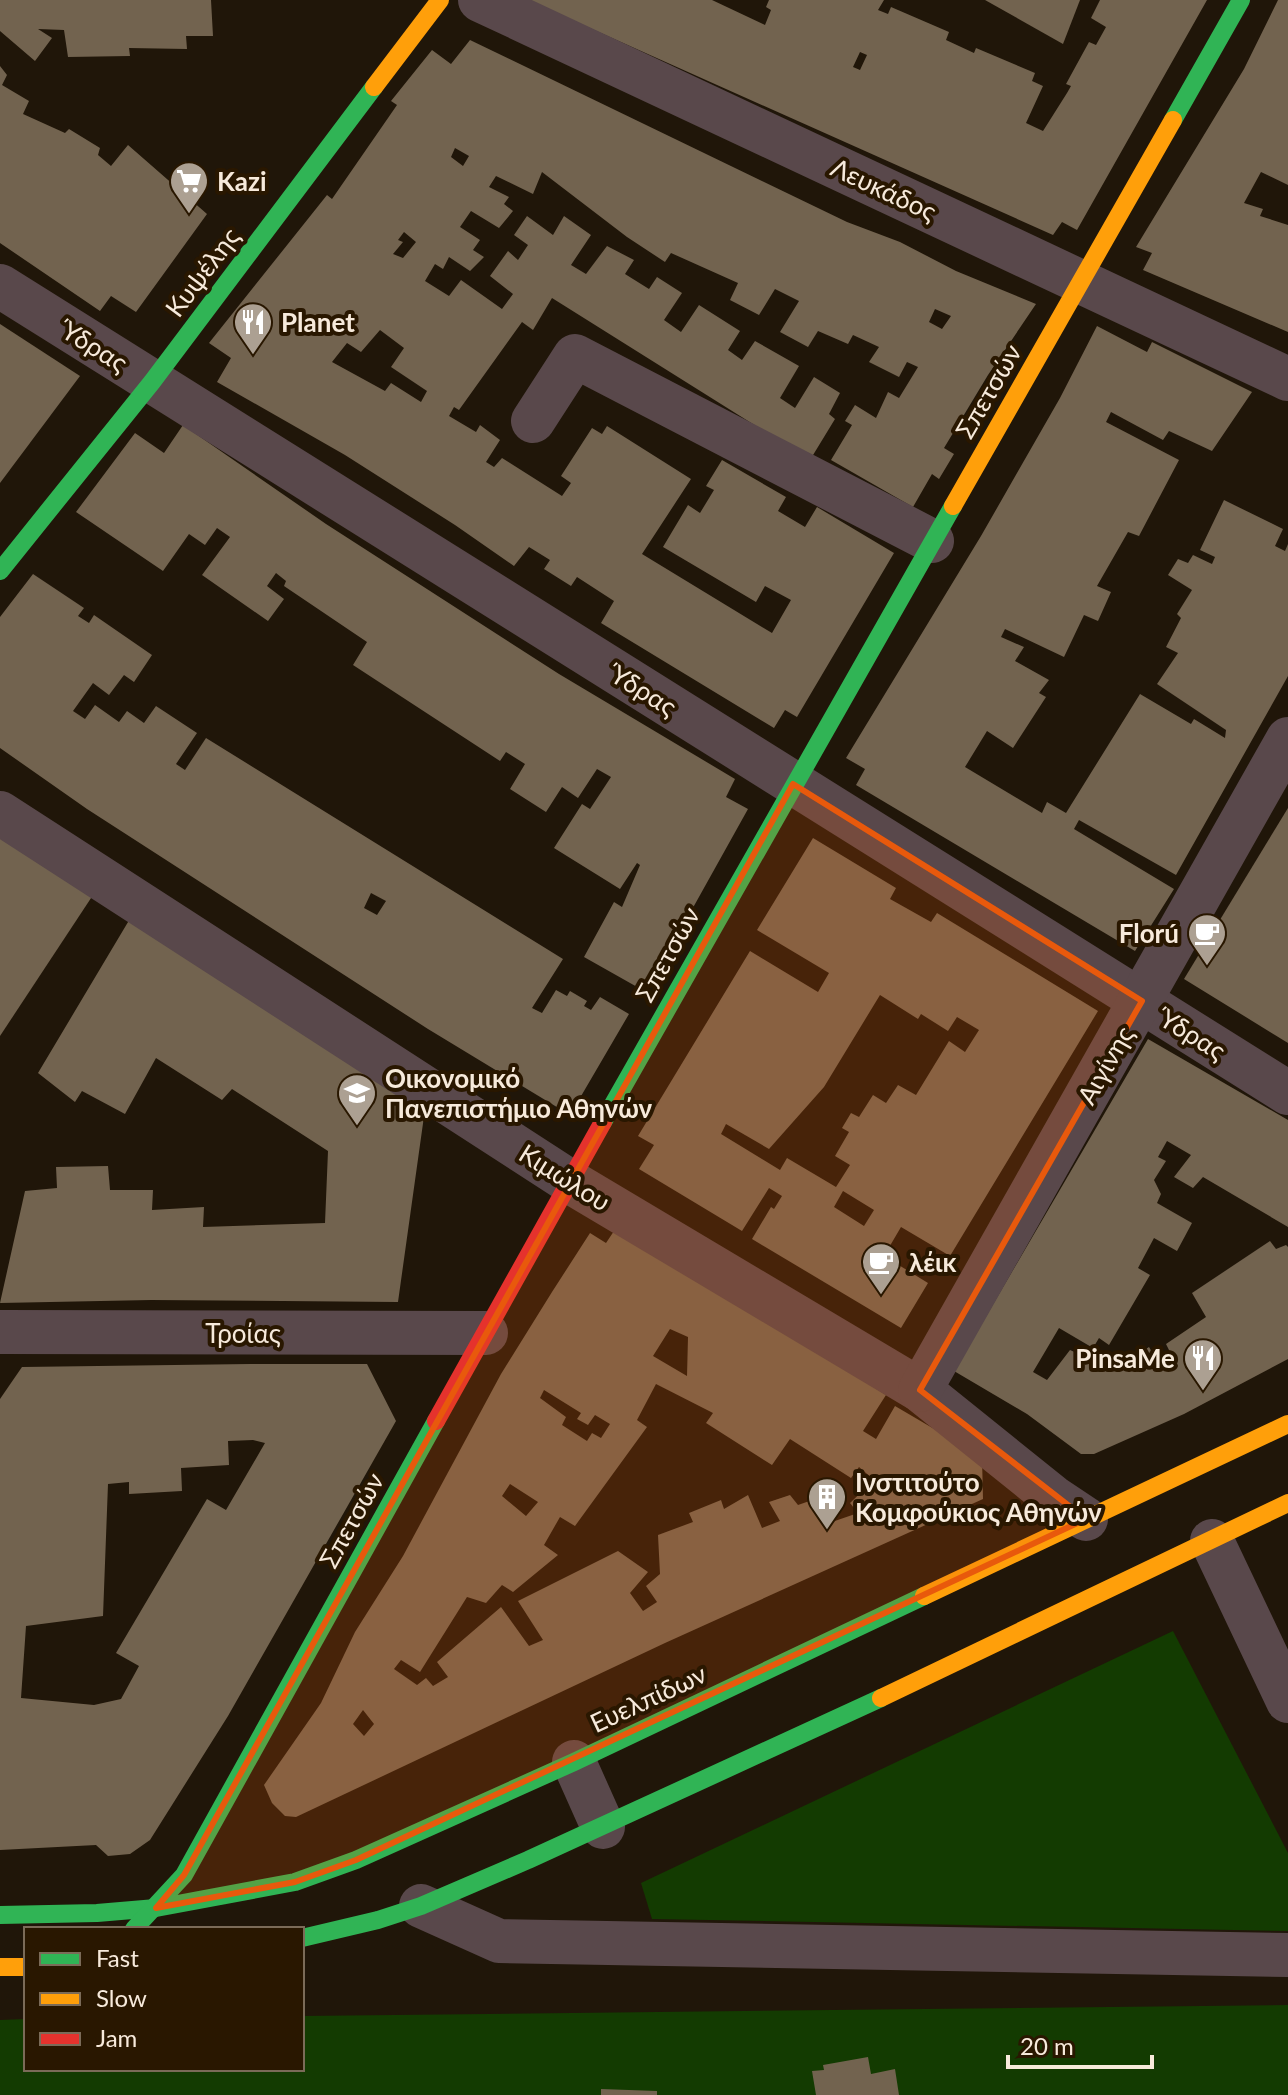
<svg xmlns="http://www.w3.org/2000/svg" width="1288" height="2095" viewBox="0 0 1288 2095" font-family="Lato,sans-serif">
<rect width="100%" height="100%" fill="#201609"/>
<!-- green -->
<g fill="#133b01">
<path d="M1173,1631L1288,1853V1931L652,1919L641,1883Z"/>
<path d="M1288,2005V2095H0V2020L26,2019V2069H302V2016Z"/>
</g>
<!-- building -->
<g fill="#72634f" fill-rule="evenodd">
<path d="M0,0H211L213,36H186L187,49L129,48L130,56L68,57L64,30L38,29L52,38L35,61L0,31Z"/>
<path d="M527,0H712L765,25L771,10L766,7L769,0H884L878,10L888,14L891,7L949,32L946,40L974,53L976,48L1035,73L1032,81L1043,86L1026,123L1043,131L1067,93L1071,86L1066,84L1089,42L1096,45L1106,27L1091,18L1100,0H1207L1077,230L1062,222L1053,235ZM860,52L867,55L860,70L853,67Z"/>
<path d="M985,0H1080L1063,44Z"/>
<path d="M1278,0H1288V185L1261,172L1244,203L1263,209L1260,216L1288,225V332L1143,270L1152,253L1136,247L1244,69Z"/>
<path d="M470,40L847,222L900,242L956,271L1036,304L988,375L944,448L954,454L939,479L932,474L913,507L831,460L852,425L845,421L855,405L876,418L888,392L899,398L918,367L907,362L899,377L869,362L879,347L853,335L848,344L818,331L808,347L780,332L799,301L775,289L759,315L730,300L738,283L671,253L665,262L627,237L542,172L533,194L496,176L489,187L509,197L504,204L513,211L499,228L471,211L460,227L480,240L473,250L484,257L470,271L449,257L443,269L435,264L425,281L449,296L461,280L502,309L513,294L490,276L508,251L518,260L528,245L514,235L527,216L553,235L564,216L591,235L571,265L586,274L607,246L634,260L625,274L649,289L657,277L682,293L664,320L681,332L699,305L740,331L728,350L742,360L755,341L799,366L780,398L795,408L814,377L840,393L829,414L835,419L810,460L552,298L533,330L522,322L459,410L454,407L449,416L476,432L480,425L500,440L486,462L494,467L502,458L562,496L571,483L561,476L592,428L602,434L607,426L691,479L642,554L772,633L791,600L765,586L756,602L663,547L688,505L700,513L714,490L706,486L722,460L786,497L778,511L805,527L817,507L894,553L797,717L785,710L774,728L601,623L614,601L577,577L571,586L544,569L550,560L529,547L514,566L455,525L345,455L217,382L231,358L209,343L327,195L332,199L397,105L391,101L432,50L451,64ZM455,148L469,156L463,166L451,157ZM404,232L416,242L403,258L393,254L403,242L398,240ZM935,309L951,316L942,329L929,322ZM380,330L404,348L391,367L427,391L421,402L391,383L385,391L332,362L347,343L361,352Z"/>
<path d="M0,66L7,75L2,85L29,101L23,114L65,133L69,129L100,148L98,155L111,166L128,145L207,214L136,312L111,296L100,311L0,243Z"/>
<path d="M0,324L80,376L0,483Z"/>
<path d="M1097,326L1147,352L1152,342L1252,392L1212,451L1169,431L1163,440L1111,412L1106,422L1179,460L1139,536L1128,532L1097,586L1111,592L1098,621L1084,615L1064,657L1005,629L1001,637L1024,647L1015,661L1049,680L1039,693L1046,697L1013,748L987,731L965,767L1042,813L1047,802L1066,813L1140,694L1191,724L1194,719L1225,738L1226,730L1157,684L1178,653L1166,647L1181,618L1177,614L1192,590L1168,575L1178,559L1188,563L1193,555L1212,564L1215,557L1200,550L1224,500L1283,529L1275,546L1285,551L1288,544V676L1176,875L1079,820L1074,829L1174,889L1135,951L856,785L865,769L846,758L981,536L1060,398Z"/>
<path d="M183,425L326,524L559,674L735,779L726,797L748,809L646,992L584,957L614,902L622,907L640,865L637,863L620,889L554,848L582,804L590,809L611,777L597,769L578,798L562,787L546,812L510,789L525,764L506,752L500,761L353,665L367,642L284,586L286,581L276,573L267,586L284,599L268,621L202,575L230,537L217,528L205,545L189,534L163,571L76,512L135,433L164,453Z"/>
<path d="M33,574L84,608L78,616L89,623L94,615L152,655L134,682L124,675L109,695L93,683L73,711L85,719L95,705L119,722L127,711L144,723L156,706L197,733L176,764L185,770L206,738L563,959L532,1008L542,1013L556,990L567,996L570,991L587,1001L584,1006L591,1010L600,997L629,1014L570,1115L428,1029L87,809L0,748V617ZM371,893L386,901L377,915L364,908Z"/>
<path d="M1288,808V1043L1184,979Z"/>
<path d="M0,830L97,889L0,1036Z"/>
<path d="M813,838L896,888L890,899L931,922L937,913L1098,1011L950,1256L901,1227L884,1256L928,1283L901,1328L752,1239L771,1207L774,1209L782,1196L769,1188L742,1231L639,1169L654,1145L638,1136L750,951L818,992L829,973L757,930ZM880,995L918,1019L921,1014L948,1031L957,1017L979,1030L965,1052L949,1041L916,1095L898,1085L886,1103L873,1095L859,1117L851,1113L842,1128L849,1132L835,1156L850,1165L836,1187L787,1158L780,1170L721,1134L726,1124L769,1149L824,1087ZM843,1191L874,1210L864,1226L834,1207Z"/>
<path d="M134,912L426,1102L398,1302L151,1300L0,1303L25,1191L57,1188L56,1167L108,1166L110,1190H153L152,1210L204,1207L203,1227L325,1223L328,1151L232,1089L222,1100L156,1058L125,1114L82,1091L75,1102L38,1073Z"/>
<path d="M1148,1039L1288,1120V1227L1203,1177L1193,1188L1174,1177L1191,1155L1167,1141L1158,1157L1166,1161L1154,1180L1161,1194L1157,1203L1192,1223L1177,1251L1154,1238L1138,1268L1150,1275L1109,1345L1099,1338L1093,1348L1059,1328L1033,1372L1047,1380L1070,1350L1097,1362L1102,1356L1109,1353L1128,1361L1149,1347L1156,1359L1170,1352L1166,1344L1206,1317L1192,1293L1270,1241L1276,1249L1286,1245L1288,1247V1359L1184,1414L1094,1454H1081L1027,1414L954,1371Z"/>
<path d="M618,1225L886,1395L863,1431L876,1439L895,1406L982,1457L983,1499L665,1643L296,1817L285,1816L272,1803L264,1785L321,1703L355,1632L403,1556L501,1374L552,1292L590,1233L606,1243ZM670,1329L688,1337L687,1376L653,1356ZM656,1384L713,1413L706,1423L772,1465L790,1439L851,1478L859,1467L874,1480L850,1503L858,1513L829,1523L818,1498L798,1505L790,1495L769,1502L780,1521L762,1528L748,1495L724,1509L721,1500L689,1513L693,1522L658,1535L660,1574L646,1586L657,1602L643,1611L630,1593L648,1572L618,1551L518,1601L543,1640L529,1646L501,1607L437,1662L448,1677L433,1686L426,1678L417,1685L394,1669L401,1660L420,1672L467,1597L486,1603L502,1585L513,1592L558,1555L544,1545L560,1517L575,1526L647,1427L637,1420ZM544,1390L581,1413L577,1419L588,1425L595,1415L610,1424L601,1438L592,1433L587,1441L562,1425L566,1417L540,1398ZM510,1484L538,1502L526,1516L502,1496ZM363,1710L374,1724L364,1736L353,1724Z"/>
<path d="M250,1364H367L396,1421L228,1716L150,1840L130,1854L108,1856L96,1845L0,1850V1399L22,1367ZM253,1440L265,1443L226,1510L207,1499L116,1653L139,1666L121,1699L94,1705L21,1698L26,1626L103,1616L108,1484L129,1482V1494L182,1491L181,1468L229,1465L228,1441Z"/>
<path d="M868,2057L871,2074L895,2069L899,2095H816L812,2071L824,2070L823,2065Z"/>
<path d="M601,2089L657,2091V2095H601Z"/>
</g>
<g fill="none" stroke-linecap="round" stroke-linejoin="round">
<!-- street -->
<g stroke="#59484b" stroke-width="44">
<path d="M480,0L1288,379"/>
<path d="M0,286L1288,1093"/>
<path d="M533,421L575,356L932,541"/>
<path d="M0,813L569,1181L920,1390L1053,1497L1086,1519"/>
<path d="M0,1332L486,1333"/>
<path d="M920,1390L1288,739"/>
<path d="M1212,1541L1288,1701"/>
<path d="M574,1762L603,1827"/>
<path d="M421,1906L499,1941L1288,1955"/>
</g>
<!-- fast -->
<g stroke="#30b455" stroke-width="18">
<path d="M1173,120L1241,0"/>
<path d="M0,571L152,382L374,87"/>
<path d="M603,1122L953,506"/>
<path d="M0,1915L97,1913L156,1908L295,1882L356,1860L574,1762L924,1596"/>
<path d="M134,1929L184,1875L436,1421"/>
<path d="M302,1938L378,1920L421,1906L528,1860L881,1698"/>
</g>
<!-- slow -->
<g stroke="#ff9f0a" stroke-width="18">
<path d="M374,87L440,0"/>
<path d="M953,506L1173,120"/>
<path d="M924,1596L1288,1424"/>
<path d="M881,1698L1288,1503"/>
<path d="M0,1967H26"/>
</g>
<!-- jam -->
<path stroke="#e5322d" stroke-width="18" d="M436,1421L603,1122"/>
</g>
<!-- marked area -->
<path fill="#e8590c" fill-opacity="0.2" stroke="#e8590c" stroke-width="6" stroke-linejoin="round" d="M793,784L1142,1001L920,1390L1086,1519L356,1860L295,1882L156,1908L184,1875Z"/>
<!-- icons -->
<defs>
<g id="supermarket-pin" transform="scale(2)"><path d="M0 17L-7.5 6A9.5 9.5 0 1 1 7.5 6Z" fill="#aca092" stroke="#291700"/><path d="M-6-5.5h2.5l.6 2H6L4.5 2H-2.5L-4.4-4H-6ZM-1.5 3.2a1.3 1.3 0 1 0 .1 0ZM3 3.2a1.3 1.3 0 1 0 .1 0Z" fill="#fff"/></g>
<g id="restaurant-pin" transform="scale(2)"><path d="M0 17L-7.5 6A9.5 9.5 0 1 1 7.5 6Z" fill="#aca092" stroke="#291700"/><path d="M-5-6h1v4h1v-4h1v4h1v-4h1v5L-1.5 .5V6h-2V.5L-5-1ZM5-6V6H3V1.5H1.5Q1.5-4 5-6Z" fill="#fff"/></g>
<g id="cafe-pin" transform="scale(2)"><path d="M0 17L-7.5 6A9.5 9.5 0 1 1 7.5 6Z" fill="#aca092" stroke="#291700"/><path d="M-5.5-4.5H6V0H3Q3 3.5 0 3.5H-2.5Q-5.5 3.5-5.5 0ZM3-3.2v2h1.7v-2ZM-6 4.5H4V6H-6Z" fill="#fff"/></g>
<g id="university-pin" transform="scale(2)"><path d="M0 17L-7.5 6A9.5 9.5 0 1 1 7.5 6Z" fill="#aca092" stroke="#291700"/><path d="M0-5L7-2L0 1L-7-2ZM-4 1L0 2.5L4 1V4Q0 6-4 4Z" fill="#fff"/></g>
<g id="building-pin" transform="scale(2)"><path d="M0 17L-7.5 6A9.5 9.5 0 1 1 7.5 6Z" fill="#aca092" stroke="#291700"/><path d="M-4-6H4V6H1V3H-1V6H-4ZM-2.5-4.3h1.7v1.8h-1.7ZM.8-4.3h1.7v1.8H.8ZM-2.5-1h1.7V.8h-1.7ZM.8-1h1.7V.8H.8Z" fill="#fff"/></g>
</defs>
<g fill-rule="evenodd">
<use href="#supermarket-pin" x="189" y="181"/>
<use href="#restaurant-pin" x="253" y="322"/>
<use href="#cafe-pin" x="1207" y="933"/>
<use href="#university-pin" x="357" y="1093"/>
<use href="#cafe-pin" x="881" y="1262"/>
<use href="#restaurant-pin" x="1203" y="1358"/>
<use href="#building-pin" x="827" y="1497"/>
</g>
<g text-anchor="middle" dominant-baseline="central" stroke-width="8" stroke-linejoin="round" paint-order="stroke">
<!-- poi labels -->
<g font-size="26" font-weight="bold" fill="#f7eadb" stroke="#291700" text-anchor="start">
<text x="217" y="181">Kazi</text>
<text x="281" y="322">Planet</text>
<text x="1179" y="933" text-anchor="end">Florú</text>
<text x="385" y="1078">Οικονομικό<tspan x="385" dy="30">Πανεπιστήμιο Αθηνών</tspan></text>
<text x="909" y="1262">λέικ</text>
<text x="1175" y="1358" text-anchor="end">PinsaMe</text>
<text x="855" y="1482">Ινστιτούτο<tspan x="855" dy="30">Κομφούκιος Αθηνών</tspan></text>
</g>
<!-- street labels -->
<g font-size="26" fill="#f7eadb" stroke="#291700">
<text transform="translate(884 189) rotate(25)">Λευκάδος</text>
<text transform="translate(202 272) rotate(-53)">Κυψέλης</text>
<text transform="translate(95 346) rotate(32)">Ύδρας</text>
<text transform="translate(988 391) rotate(-60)">Σπετσών</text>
<text transform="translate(644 690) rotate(32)">Ύδρας</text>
<text transform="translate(667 954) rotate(-61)">Σπετσών</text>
<text transform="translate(1193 1034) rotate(32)">Ύδρας</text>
<text transform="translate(1105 1065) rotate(-60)">Αιγίνης</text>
<text transform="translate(565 1177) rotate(32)">Κιμώλου</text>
<text x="243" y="1333">Τροίας</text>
<text transform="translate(351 1520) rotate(-61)">Σπετσών</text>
<text transform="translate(648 1698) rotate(-25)">Ευελπίδων</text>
</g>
</g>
<!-- legend -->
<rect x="24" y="1927" width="280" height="144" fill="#291700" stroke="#7b6b58" stroke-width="2"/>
<rect x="40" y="1953" width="40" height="12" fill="#30b455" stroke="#7b6b58" stroke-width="2"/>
<text x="96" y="1967" font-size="24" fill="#f7eadb">Fast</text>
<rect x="40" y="1993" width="40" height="12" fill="#ff9f0a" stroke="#7b6b58" stroke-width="2"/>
<text x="96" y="2007" font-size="24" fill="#f7eadb">Slow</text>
<rect x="40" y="2033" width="40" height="12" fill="#e5322d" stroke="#7b6b58" stroke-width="2"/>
<text x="96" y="2047" font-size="24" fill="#f7eadb">Jam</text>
<!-- scale -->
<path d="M1008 2055v12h144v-12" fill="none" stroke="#f7eadb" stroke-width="4"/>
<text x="1020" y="2055" font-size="24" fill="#f7eadb" stroke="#291700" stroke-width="6" paint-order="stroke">20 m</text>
</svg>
